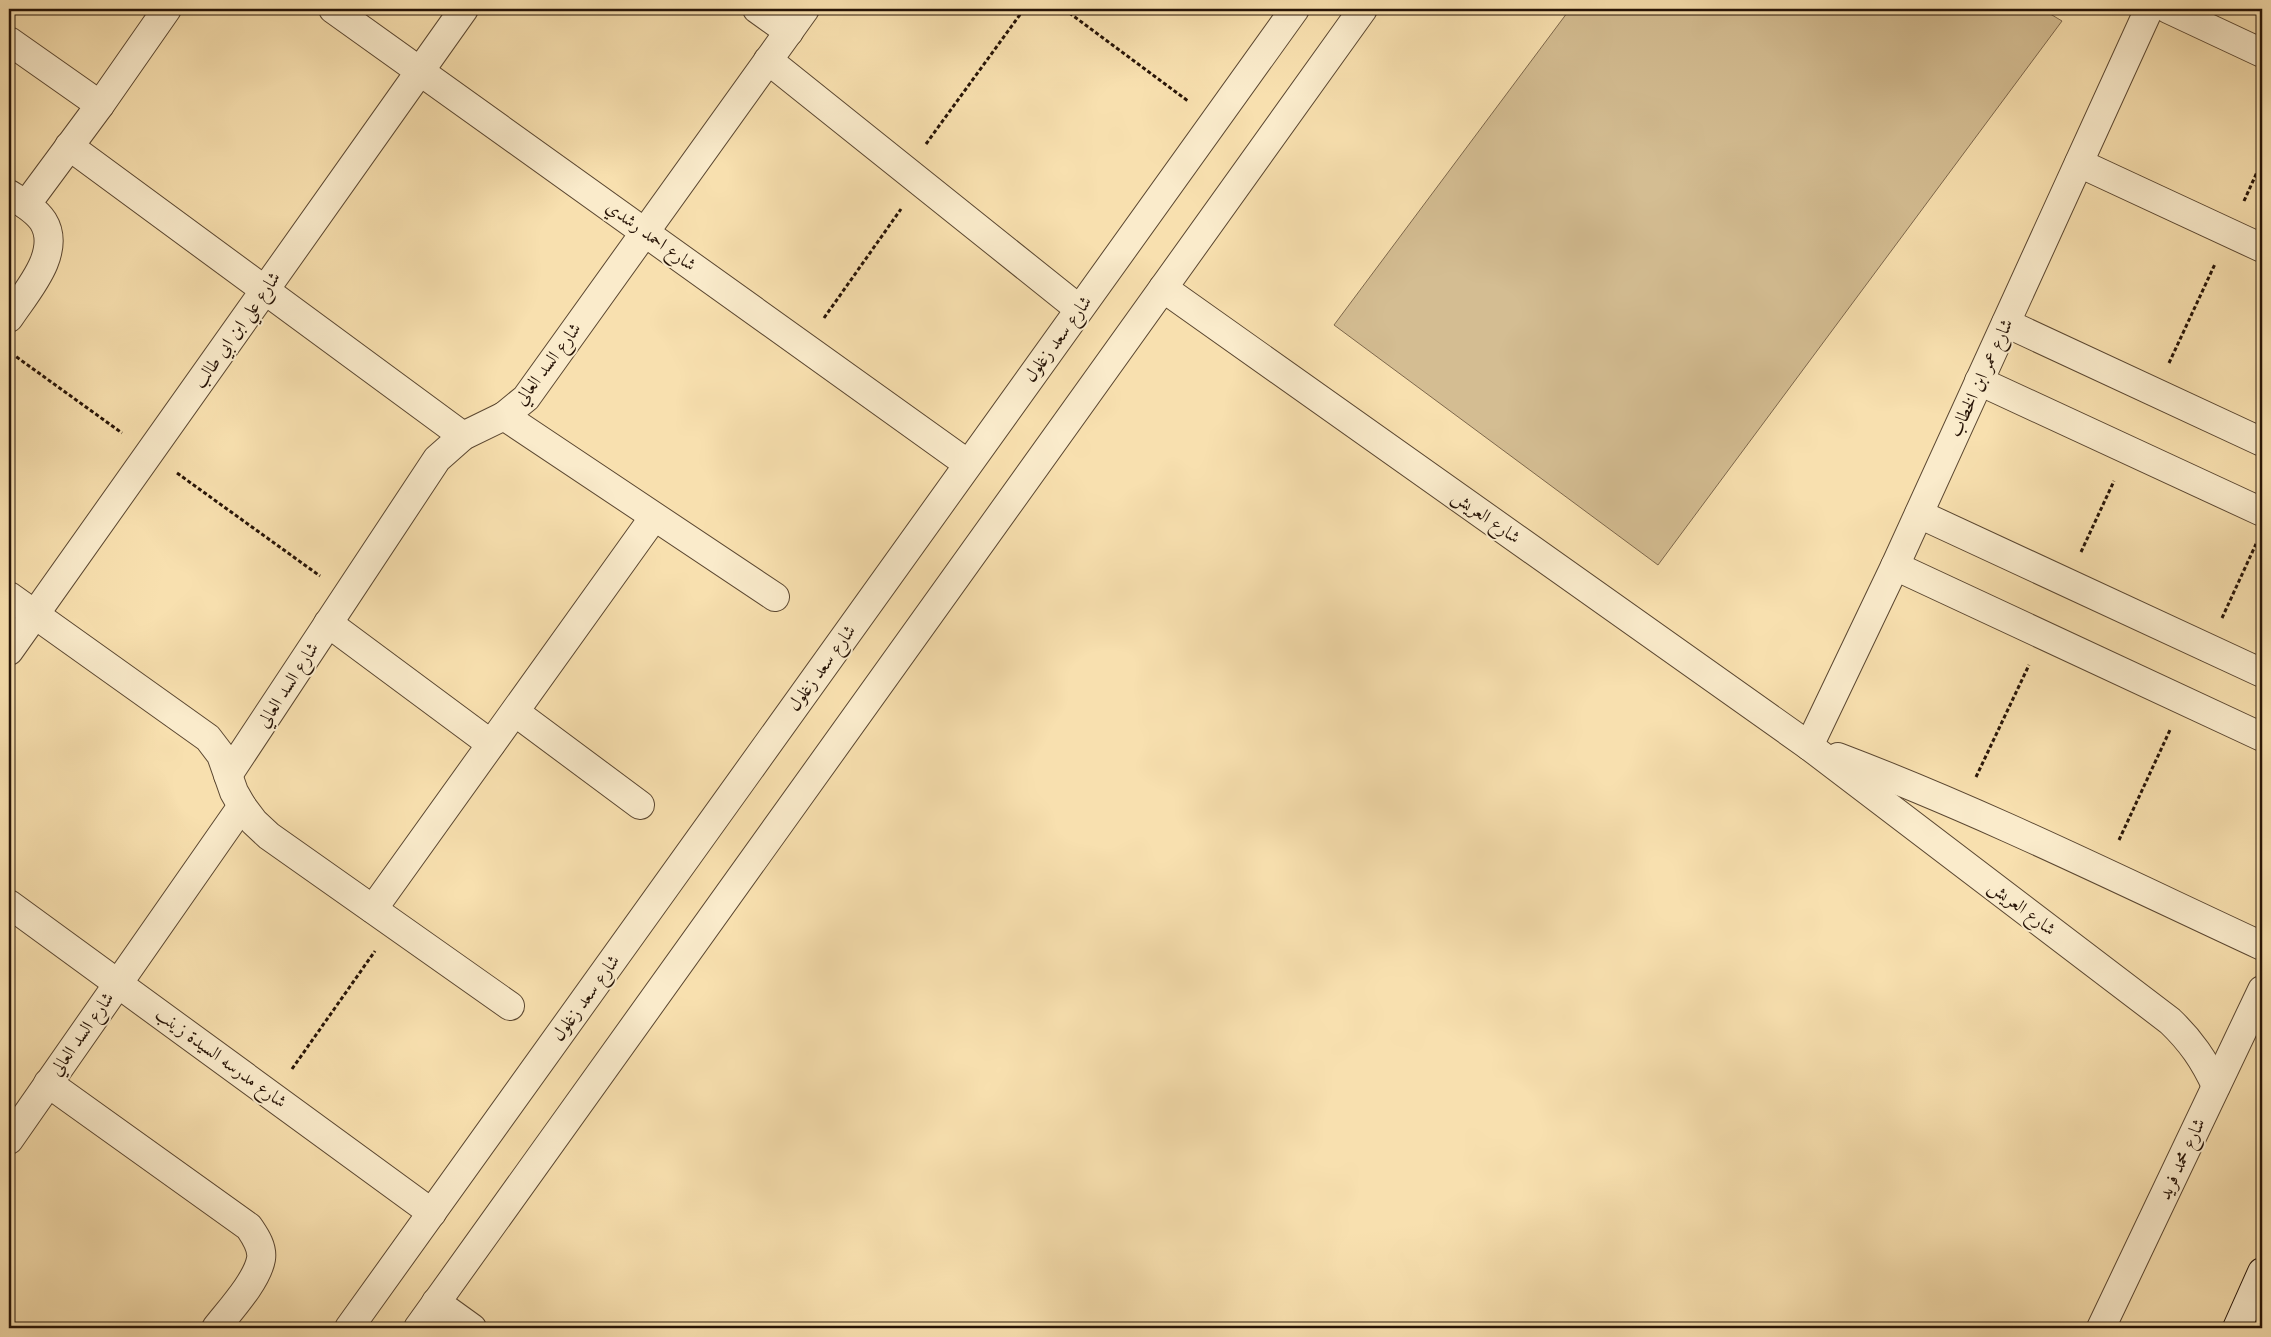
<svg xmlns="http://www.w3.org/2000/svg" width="2271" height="1337" viewBox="0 0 2271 1337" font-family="Cardo,Amiri,serif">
<rect width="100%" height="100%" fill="#f8e0af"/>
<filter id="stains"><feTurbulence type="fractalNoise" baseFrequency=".004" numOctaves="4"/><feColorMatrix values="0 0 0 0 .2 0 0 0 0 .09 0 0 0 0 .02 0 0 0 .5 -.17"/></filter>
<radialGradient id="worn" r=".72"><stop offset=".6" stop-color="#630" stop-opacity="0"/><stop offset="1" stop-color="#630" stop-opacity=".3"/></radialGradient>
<!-- green -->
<path fill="#d4bd92" stroke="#7e684c" d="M1570,9H2042L2062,21L1658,565L1334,325Z"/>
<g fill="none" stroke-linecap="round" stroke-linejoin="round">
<!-- minor casing -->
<g stroke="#5b4731" stroke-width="30">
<g id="minor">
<path d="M333,9L968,464"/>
<path d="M757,9L789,32"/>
<path d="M2168,9L2262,53"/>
<path d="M9,41L100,105"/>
<path d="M768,60L1079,309"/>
<path d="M69,146L463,436"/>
<path d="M2079,163L2262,248"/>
<path d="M9,194C20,201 35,209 43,221C63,253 25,293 9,318"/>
<path d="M26,205L100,105L167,9"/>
<path d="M1163,288L1809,746L2170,1021C2191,1041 2204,1060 2216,1086"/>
<path d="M2006,323L2262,442"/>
<path d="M1979,381L2262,512"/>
<path d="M504,416L775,597"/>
<path d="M1919,514L2262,673"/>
<path d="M1895,566L2262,737"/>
<path d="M9,596L208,738L221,755L234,792L242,806L254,822L269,836L510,1006"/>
<path d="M328,623L491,744"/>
<path d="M9,651L464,9"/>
<path d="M515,712L640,805"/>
<path d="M1809,746L1895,566L2149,9"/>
<path d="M1838,757C1983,812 2122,881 2262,946"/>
<path d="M228,775L437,459L463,436L504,416L526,398L805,9"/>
<path d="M9,904L432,1213"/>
<path d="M373,909L654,517"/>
<path d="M48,1083L249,1227C255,1236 263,1247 261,1259C257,1281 230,1310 216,1328"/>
<path d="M9,1140L242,806"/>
<path d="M436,1302L472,1328"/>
<path d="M349,1328L1295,9"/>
<path d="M418,1328L1363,9"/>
</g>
</g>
<!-- tertiary casing -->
<g stroke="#5b4731" stroke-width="30">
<path id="tertiary" d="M2101,1328L2262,990"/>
</g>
<!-- secondary casing -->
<g stroke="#271407" stroke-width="30">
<path id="secondary" d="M2237,1328L2262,1272"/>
</g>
<!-- path -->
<g stroke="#271407" stroke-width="3" stroke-dasharray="4 2.5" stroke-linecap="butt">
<path d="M1064,9L1188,101"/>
<path d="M926,144L1024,9"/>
<path d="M2244,201L2262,161"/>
<path d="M824,318L901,209"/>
<path d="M11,353L122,433"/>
<path d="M2169,363L2215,264"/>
<path d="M177,473L320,576"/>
<path d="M2081,552L2114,481"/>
<path d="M2222,618L2256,544"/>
<path d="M1976,777L2029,665"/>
<path d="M2119,840L2170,730"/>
<path d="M292,1069L375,951"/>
</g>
<!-- minor -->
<use href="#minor" stroke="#faebcb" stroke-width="28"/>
<!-- tertiary -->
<use href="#tertiary" stroke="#faebcb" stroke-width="28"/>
<!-- secondary -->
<use href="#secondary" stroke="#faebcb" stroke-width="28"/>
</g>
<g text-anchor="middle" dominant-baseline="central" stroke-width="4" stroke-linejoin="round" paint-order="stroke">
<!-- street labels -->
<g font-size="18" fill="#271407" stroke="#faebcb">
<text transform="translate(651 236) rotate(36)">شارع احمد رشدي</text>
<text transform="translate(237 330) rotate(-55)">شارع علي ابن ابي طالب</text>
<text transform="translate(1058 339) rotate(-54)">شارع سعد زغلول</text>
<text transform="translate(548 364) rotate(-53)">شارع السد العالي</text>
<text transform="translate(1981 378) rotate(-65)">شارع عمر ابن الخطاب</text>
<text transform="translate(1486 517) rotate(35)">شارع العريش</text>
<text transform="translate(822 668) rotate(-54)">شارع سعد زغلول</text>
<text transform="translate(288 685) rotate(-57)">شارع السد العالي</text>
<text transform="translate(2022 908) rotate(37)">شارع العريش</text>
<text transform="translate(586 998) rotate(-54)">شارع سعد زغلول</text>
<text transform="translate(82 1034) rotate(-55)">شارع السد العالي</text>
<text transform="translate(221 1058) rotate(36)">شارع مدرسه السيدة زينب</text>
<text transform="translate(2182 1159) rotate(-65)">شارع محمد فريد</text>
</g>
</g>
<!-- margin -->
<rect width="2271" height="1337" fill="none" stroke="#f8e0af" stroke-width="30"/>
<rect x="10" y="10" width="2251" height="1317" fill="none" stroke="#271407" stroke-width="2.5"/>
<rect x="15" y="15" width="2241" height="1307" fill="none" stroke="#271407"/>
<rect width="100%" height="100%" filter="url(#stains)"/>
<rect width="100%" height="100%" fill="url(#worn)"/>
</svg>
